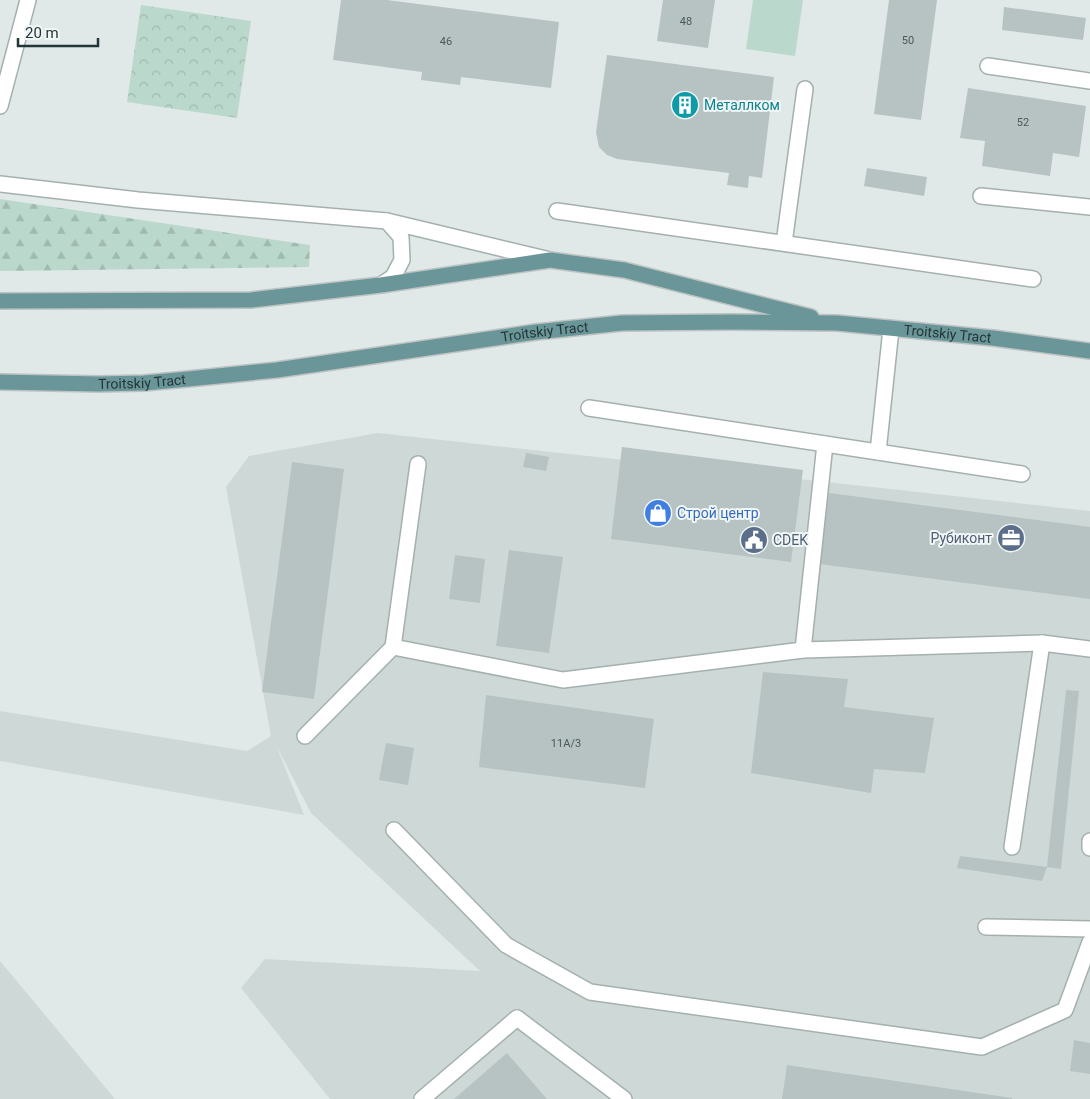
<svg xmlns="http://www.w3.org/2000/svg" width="1090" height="1099" viewBox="0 0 1090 1099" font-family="Roboto,sans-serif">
<defs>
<pattern id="forest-firs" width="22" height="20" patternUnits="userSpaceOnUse" patternTransform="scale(1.25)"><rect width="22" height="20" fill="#bbd8cc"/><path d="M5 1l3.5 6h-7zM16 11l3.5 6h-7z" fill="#a0bab0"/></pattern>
<pattern id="park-crowns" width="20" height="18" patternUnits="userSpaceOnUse" patternTransform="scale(1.25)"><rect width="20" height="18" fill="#bbd8cc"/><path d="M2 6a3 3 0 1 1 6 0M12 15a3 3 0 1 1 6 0" fill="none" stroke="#a0bab0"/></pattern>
</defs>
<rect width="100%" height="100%" fill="#e0e9e8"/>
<!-- built -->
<g fill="#ced8d7">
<path d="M378,433L1090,511V1099H330L241,988L265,959L480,971L311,813L276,745L304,815L0,761V711L247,751L271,736L226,487L249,456Z"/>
<path d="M0,961L115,1099H0Z"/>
</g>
<!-- forest -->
<path fill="url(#forest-firs)" d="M0,199L310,245L309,267L0,271Z"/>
<!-- park -->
<path fill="url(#park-crowns)" d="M141,5L251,21L237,118L127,102Z"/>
<!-- pitch -->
<path fill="#bbd8cc" d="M753,0H803L795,56L746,49Z"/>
<!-- building -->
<g fill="#b6c3c2">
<path d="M341,0H387L559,22L551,88L461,77L460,85L421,80L422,72L333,60Z"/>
<path d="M663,0H715L708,48L657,41Z"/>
<path d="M889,0H937L921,120L874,114Z"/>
<path d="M1004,7L1086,18L1083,40L1002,30Z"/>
<path d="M607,55L774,77L762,178L749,176L748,188L727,185L729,173L617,159L607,155L599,147L596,132Z"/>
<path d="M968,88L1086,106L1079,157L1053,153L1050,176L982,166L985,141L960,138Z"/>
<path d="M867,168L927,177L924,196L864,186Z"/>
<path d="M622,447L803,470L791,562L611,539Z"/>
<path d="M526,453L549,457L546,471L523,467Z"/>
<path d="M292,462L344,469L314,699L262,692Z"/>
<path d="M829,493L1090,527V599L819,564Z"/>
<path d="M509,550L563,557L549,653L496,646Z"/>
<path d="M455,555L485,559L480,603L449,599Z"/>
<path d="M763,672L848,679L844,707L934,718L925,773L874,769L871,793L751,773Z"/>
<path d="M1066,690L1079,691L1061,869L1047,867L1042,881L957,868L960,856L1047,867Z"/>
<path d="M486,695L654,719L645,788L479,767Z"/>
<path d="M386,743L414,748L408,785L379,780Z"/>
<path d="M1074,1040L1090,1043V1074L1070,1071Z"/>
<path d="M507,1053L547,1099H454Z"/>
<path d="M787,1065L1012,1098V1099H782Z"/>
</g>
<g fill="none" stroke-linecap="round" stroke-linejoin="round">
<!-- minor casing -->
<g stroke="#a4b0af" stroke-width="18">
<g id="minor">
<path d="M988,66L1090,81"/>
<path d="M0,106L28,0"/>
<path d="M0,184L138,200L387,221L550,260"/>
<path d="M981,196L1090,207"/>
<path d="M557,211L1033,279"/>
<path d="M784,243L805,89"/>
<path d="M381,285L393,277L402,260L401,237L387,221"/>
<path d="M589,408L1022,474"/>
<path d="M878,452L891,329"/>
<path d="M393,647L563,680L803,650L1042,643L1090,649"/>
<path d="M803,650L825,444"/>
<path d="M305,736L393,647L418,464"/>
<path d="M394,830L506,945L590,992L982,1047L1065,1010L1090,942"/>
<path d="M1090,841V848"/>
<path d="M1012,847L1042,643"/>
<path d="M986,927L1090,929"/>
<path d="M422,1099L517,1018L624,1099"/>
</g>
</g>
<!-- major casing -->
<g stroke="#bdc3c3" stroke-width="18">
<g id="major">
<path d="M0,301L251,300L381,285L550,260L624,270L811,317"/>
<path id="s1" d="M0,382L99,384L144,383L188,379L277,370L536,332L622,323L730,322L837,323L993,338L1090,351"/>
</g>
</g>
<!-- minor -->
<use href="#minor" stroke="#fff" stroke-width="15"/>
<!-- major -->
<use href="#major" stroke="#6a9699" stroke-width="15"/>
</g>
<!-- icons -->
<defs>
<g id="building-disc" transform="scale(1.4375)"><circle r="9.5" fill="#0f9aa8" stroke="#f0f6f5"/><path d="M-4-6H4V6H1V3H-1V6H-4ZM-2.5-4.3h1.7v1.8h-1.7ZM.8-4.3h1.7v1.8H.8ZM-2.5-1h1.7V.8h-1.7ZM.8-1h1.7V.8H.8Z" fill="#fff"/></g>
<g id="shop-disc" transform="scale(1.4375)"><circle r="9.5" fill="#3f7fe0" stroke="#f0f6f5"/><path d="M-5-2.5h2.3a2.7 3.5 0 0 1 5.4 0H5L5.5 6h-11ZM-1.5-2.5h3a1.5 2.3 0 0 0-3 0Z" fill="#fff"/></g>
<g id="office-disc" transform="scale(1.4375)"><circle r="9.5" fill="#5c6f8a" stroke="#f0f6f5"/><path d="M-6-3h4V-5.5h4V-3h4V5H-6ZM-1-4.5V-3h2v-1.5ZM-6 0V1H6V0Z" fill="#fff"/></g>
<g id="civic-disc" transform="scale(1.4375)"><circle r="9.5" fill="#5c6f8a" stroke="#f0f6f5"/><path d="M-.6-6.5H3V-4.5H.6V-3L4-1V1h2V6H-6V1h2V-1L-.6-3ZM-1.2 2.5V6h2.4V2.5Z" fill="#fff"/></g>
</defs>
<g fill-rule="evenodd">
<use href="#building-disc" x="685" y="105"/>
<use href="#shop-disc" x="658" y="513"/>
<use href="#office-disc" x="1011" y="538"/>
<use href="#civic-disc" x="754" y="540"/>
</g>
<g text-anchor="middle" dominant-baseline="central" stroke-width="4" stroke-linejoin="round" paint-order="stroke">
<!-- number labels -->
<g font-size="11" fill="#48595a">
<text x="686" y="21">48</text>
<text x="908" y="40">50</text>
<text x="446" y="41">46</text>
<text x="1023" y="122">52</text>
<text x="566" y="743">11А/3</text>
</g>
<!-- culture labels -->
<g font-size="14" fill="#0d838f" stroke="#f0f6f5" text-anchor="start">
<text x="704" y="105">Металлком</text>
</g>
<!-- street labels -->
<g font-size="14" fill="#233637" stroke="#f0f6f5">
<text stroke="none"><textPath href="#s1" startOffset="548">Troitskiy Tract</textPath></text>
<text stroke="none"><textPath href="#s1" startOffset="952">Troitskiy Tract</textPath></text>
<text stroke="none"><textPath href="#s1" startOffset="142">Troitskiy Tract</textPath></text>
</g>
<!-- shop labels -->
<g font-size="14" fill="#366cbe" stroke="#f0f6f5" text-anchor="start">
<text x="677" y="513">Строй центр</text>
</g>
<!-- service labels -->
<g font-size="14" fill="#4e5e75" stroke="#f0f6f5" text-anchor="end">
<text x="992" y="538">Рубиконт</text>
<text x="773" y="540" text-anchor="start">CDEK</text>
</g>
</g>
<!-- scale -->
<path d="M18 38v8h80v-8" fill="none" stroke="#233637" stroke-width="2.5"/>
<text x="25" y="38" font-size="15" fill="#233637" stroke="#f0f6f5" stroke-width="4" paint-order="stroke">20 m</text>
</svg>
